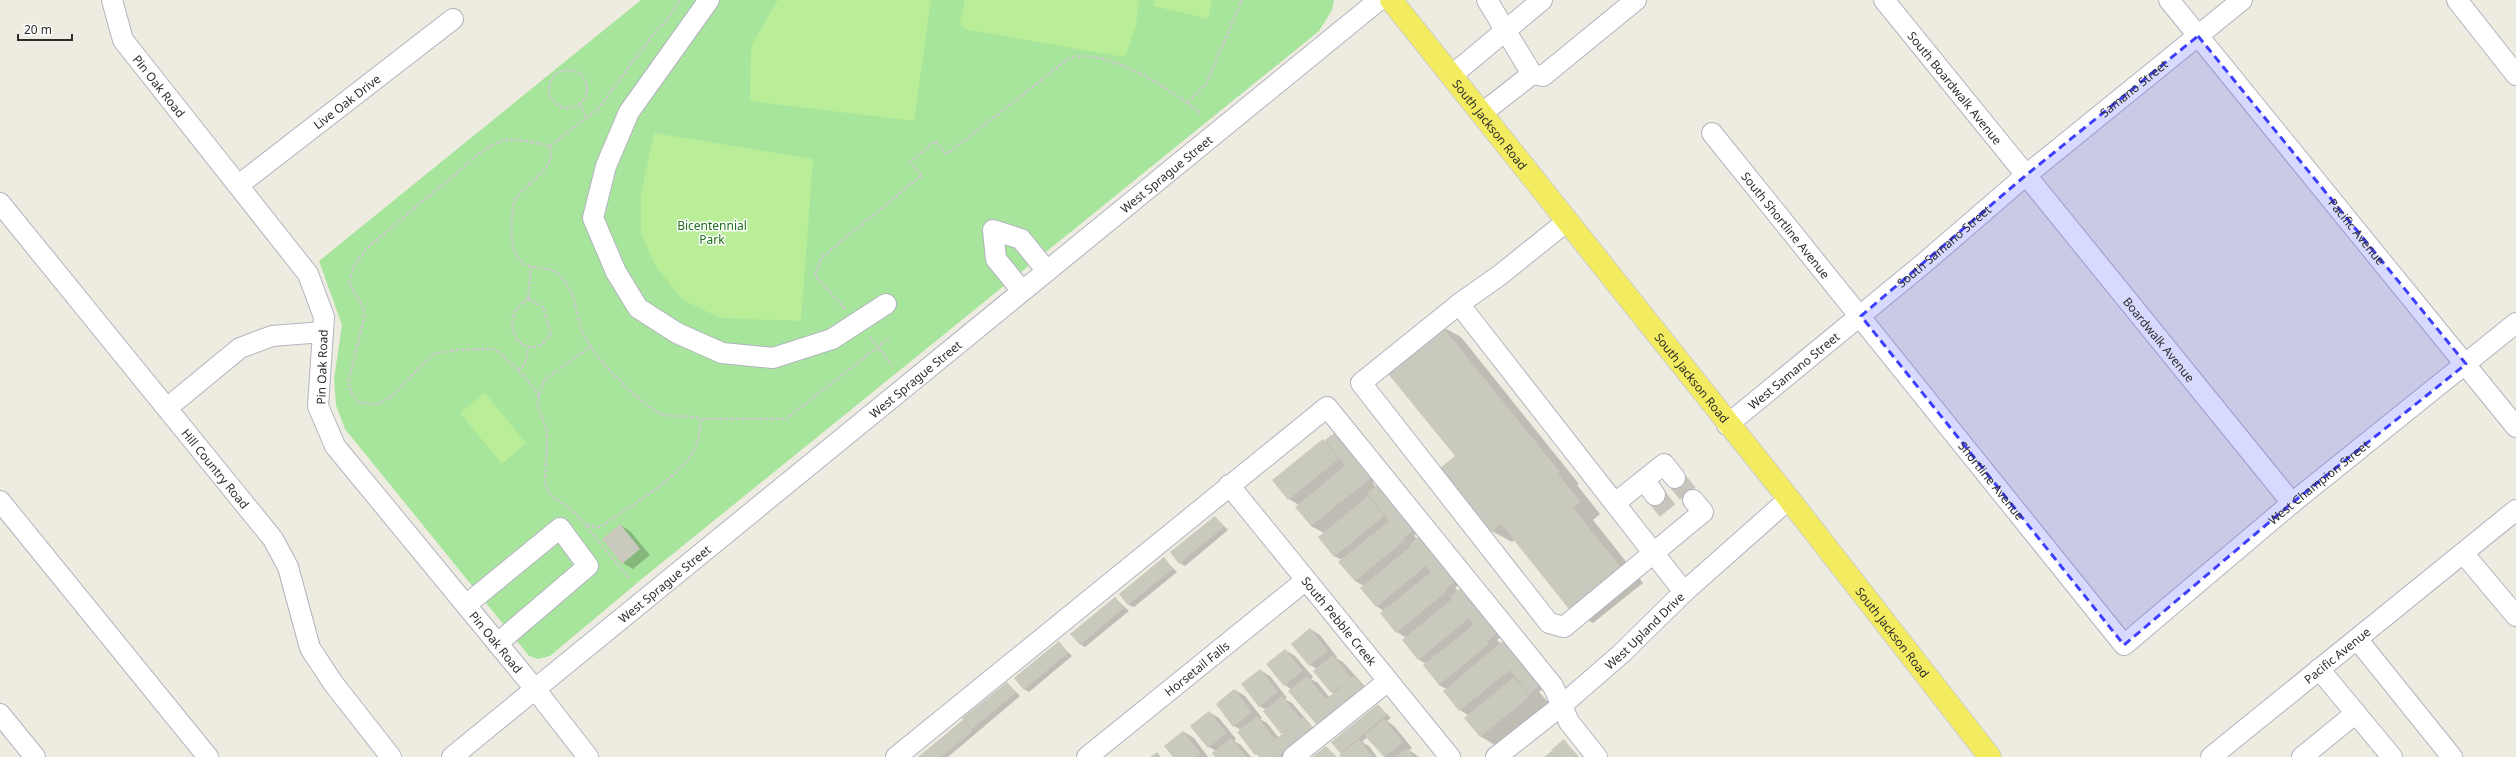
<svg xmlns="http://www.w3.org/2000/svg" width="2516" height="757" viewBox="0 0 2516 757" font-family="'Noto Sans',sans-serif">
<rect width="100%" height="100%" fill="#eeebe0"/>
<!-- green -->
<path fill="#a7e59c" d="M641,0H1334L1332,10L1319,31L643,578L550,656L538,659L529,656L345,429L336,405L334,379L342,325L319,261Z"/>
<!-- pitch -->
<g fill="#b9ed98">
<path d="M778,0H931L914,121L750,101L751,46Z"/>
<path d="M965,0H1139L1136,26L1125,57L968,30L960,24Z"/>
<path d="M1154,0H1212L1208,19L1153,6Z"/>
<path d="M654,133L813,159L801,321L720,318L683,300L657,268L641,235V193Z"/>
<path d="M485,393L526,443L502,464L460,413Z"/>
</g>
<!-- shadow -->
<g fill="#0003">
<path d="M1441,326L1461,337L1579,484L1577,485L1600,514L1593,520L1643,583L1593,623L1573,612L1515,540L1512,542L1492,531L1456,456Z"/>
<path d="M1337,432L1377,479L1373,483L1376,487L1419,532L1414,536L1461,583L1455,588L1503,635L1497,640L1545,687L1539,692L1557,712L1508,753L1480,736L1468,715L1460,710L1447,689L1439,685L1426,664L1418,659L1407,638L1397,632L1384,611L1376,606L1364,586L1355,581L1342,560L1334,556L1324,533L1311,526L1299,505L1289,499L1323,440L1325,442Z"/>
<path d="M1215,517L1228,530L1185,566L1180,563Z"/>
<path d="M620,525L630,531L650,555L633,569L623,563Z"/>
<path d="M1164,559L1177,572L1134,607L1129,605L1121,594Z"/>
<path d="M1115,598L1129,611L1085,647L1080,644Z"/>
<path d="M1310,629L1320,635L1337,657L1336,658L1343,662L1368,690L1323,727L1318,724L1292,690L1285,685L1268,664L1285,650L1295,656L1313,677L1311,679L1318,683L1329,697L1334,694L1315,671L1317,669L1310,665Z"/>
<path d="M1059,643L1072,656L1029,692L1024,689Z"/>
<path d="M1260,670L1270,676L1287,698L1285,699L1292,703L1317,732L1285,757H1261L1256,754L1239,732L1241,730L1234,726L1217,705L1235,690L1245,696L1262,718L1260,719L1267,723L1279,738L1283,734L1267,710L1259,706Z"/>
<path d="M1007,683L1020,696L948,757H919Z"/>
<path d="M1378,705L1391,718L1387,721L1394,726L1412,748L1409,750L1419,757H1385L1367,737L1362,742L1369,746L1377,757H1342L1341,752Z"/>
<path d="M1209,712L1219,718L1236,739L1234,741L1241,745L1251,757H1216V751L1209,747Z"/>
<path d="M1184,732L1194,738L1208,757H1174Z"/>
<path d="M1564,741L1579,757H1545L1553,751L1558,754Z"/>
<path d="M1326,747L1337,757H1314Z"/>
</g>
<!-- building -->
<g fill="#cac9be">
<path d="M1441,325L1560,472L1558,474L1581,502L1573,508L1624,571L1572,613L1501,524L1491,532L1440,468L1455,456L1385,370Z"/>
<path d="M1337,431L1373,476L1361,486L1351,473L1361,486L1311,526L1295,507L1345,466L1325,440Z"/>
<path d="M1323,439L1339,459L1288,500L1272,480Z"/>
<path d="M1379,484L1415,529L1403,538L1405,540L1355,581L1338,562L1389,521L1367,493Z"/>
<path d="M1368,496L1384,516L1334,557L1318,537Z"/>
<path d="M1215,516L1224,527L1179,564L1170,552Z"/>
<path d="M620,524L640,549L622,564L602,539Z"/>
<path d="M1420,535L1457,580L1445,590L1446,592L1396,633L1380,613L1431,572L1426,566L1376,607L1360,588L1410,547L1409,545Z"/>
<path d="M1164,557L1173,569L1128,605L1119,594Z"/>
<path d="M1462,587L1499,632L1487,642L1489,644L1439,685L1423,665L1473,625L1461,609L1468,619L1418,660L1402,640L1452,599L1450,597Z"/>
<path d="M1115,597L1124,608L1080,645L1070,634Z"/>
<path d="M1310,628L1328,651L1309,666L1291,644Z"/>
<path d="M1505,639L1541,684L1529,694L1510,670L1459,711L1443,691Z"/>
<path d="M1059,641L1068,653L1024,690L1014,678Z"/>
<path d="M1285,649L1303,671L1284,686L1266,664Z"/>
<path d="M1333,655L1351,678L1354,676L1363,687L1317,725L1288,691L1307,676L1326,699L1348,681L1331,693L1313,671Z"/>
<path d="M1260,669L1278,691L1259,707L1241,684Z"/>
<path d="M1514,677L1530,696L1480,737L1464,718Z"/>
<path d="M1007,682L1016,693L971,730L962,718Z"/>
<path d="M1234,689L1252,712L1233,727L1216,704Z"/>
<path d="M1282,696L1301,719L1303,717L1313,728L1278,757H1259L1257,754L1291,727L1281,734L1263,711Z"/>
<path d="M1378,704L1387,715L1340,753L1331,742Z"/>
<path d="M1209,711L1227,733L1208,748L1190,726Z"/>
<path d="M1257,716L1275,739L1255,755L1237,732Z"/>
<path d="M1384,719L1403,742L1384,757L1364,735Z"/>
<path d="M963,720L972,732L941,757H918Z"/>
<path d="M1183,731L1201,754L1197,757H1173L1164,746Z"/>
<path d="M1231,738L1247,757H1215L1212,753Z"/>
<path d="M1359,739L1372,757H1341L1339,755Z"/>
<path d="M1564,739L1578,757H1559L1552,749Z"/>
<path d="M1326,746L1336,757H1312Z"/>
<path d="M1407,748L1414,757H1396Z"/>
<path d="M1553,750L1558,757H1544Z"/>
<path d="M1157,752L1161,757H1150Z"/>
</g>
<g fill="none" stroke-linecap="round" stroke-linejoin="round">
<!-- minor-tunnel -->
<g stroke="#c7c5bc" stroke-width="20" stroke-dasharray="20 10" stroke-linecap="butt">
<path d="M1675,478L1693,500"/>
<path d="M1655,495L1672,516"/>
</g>
<!-- minor casing -->
<g stroke="#b3b3c0" stroke-width="22">
<g id="minor">
<path id="s1" d="M112,0L123,40L308,274L324,317L318,406L335,446L535,689L588,757"/>
<path d="M709,0L629,112L606,166L593,218L616,272L638,308L677,333L722,353L773,358L832,339L886,304"/>
<path d="M1487,0L1532,74"/>
<path id="s2" d="M1884,0L2292,503"/>
<path id="s3" d="M2169,0L2516,427"/>
<path d="M2457,0L2516,75"/>
<path d="M1451,76L1542,0"/>
<path d="M1481,114L1532,74L1543,76L1636,0"/>
<path id="s4" d="M1712,133L2124,645L2292,503L2516,323"/>
<path id="s5" d="M240,184L453,19"/>
<path id="s6" d="M0,203L273,539L288,567L310,648L333,683L391,757"/>
<path d="M1566,222L1500,275L1459,304L1684,592"/>
<path d="M1022,291L996,259L993,230L1021,239L1047,271"/>
<path d="M1459,304L1361,383L1549,623L1564,627L1703,512L1693,500"/>
<path d="M167,408L240,348L272,336L323,332"/>
<path id="s7" d="M1727,425L1923,264L2025,176L2242,0"/>
<path d="M1644,480L1655,495"/>
<path id="s8" d="M1229,485L1450,757"/>
<path d="M0,501L208,757"/>
<path d="M1615,503L1664,464L1675,478"/>
<path d="M2463,553L2516,616"/>
<path d="M466,605L560,528L588,566L498,643"/>
<path d="M2357,639L2452,757"/>
<path d="M2319,669L2392,757"/>
<path d="M0,714L35,757"/>
<path id="s9" d="M452,757L1379,0"/>
<path d="M896,757L1327,407L1553,686L1569,722L1597,757"/>
<path id="s10" d="M1087,757L1306,580"/>
<path d="M1293,757L1388,681"/>
<path id="s11" d="M1496,757L1561,706L1622,653L1684,592L1789,499"/>
<path id="s12" d="M2211,757L2516,510"/>
<path d="M2302,757L2356,713"/>
</g>
</g>
<!-- major casing -->
<g stroke="#cdcdcd" stroke-width="24">
<g id="major">
<path id="s13" d="M1391,0L1789,499L1990,757"/>
</g>
</g>
<!-- path -->
<g stroke="#cdcdcd" stroke-width="2.5" stroke-dasharray="3 2" stroke-linecap="butt">
<circle cx="568" cy="89" r="19"/>
<path d="M1188,102L1206,84L1242,0"/>
<path d="M580,104L587,119"/>
<path d="M550,146C550,151 551,157 550,161C543,178 515,189 513,208C511,228 507,263 533,267C545,269 553,267 562,278C579,300 574,312 583,333C594,357 634,398 657,412C670,419 687,414 701,419H786L889,338"/>
<path d="M528,299L543,307L551,334C527,371 491,321 528,299Z"/>
<path d="M528,299L531,267"/>
<path d="M845,309L815,275L821,258L922,175L910,162L935,141L947,154L1068,59C1101,44 1175,91 1200,113"/>
<path d="M870,337L892,366"/>
<path d="M591,346L544,380L537,404L546,428L547,442L545,483L549,494L572,510L586,525L600,527C626,510 678,478 693,452C699,442 700,430 701,419"/>
<path d="M518,370L525,364L528,348"/>
<path d="M539,396L525,377L501,354L492,349L456,350L433,354L390,398L377,404L360,403L352,394L348,383L364,318V309L349,282L354,266L366,249L485,149C509,134 524,141 550,146L598,109L652,36L667,20L680,0"/>
<path d="M586,526L629,578"/>
</g>
<!-- minor -->
<use href="#minor" stroke="#fff" stroke-width="20"/>
<!-- major -->
<use href="#major" stroke="#f3ec60" stroke-width="22"/>
</g>
<!-- marked area -->
<path fill="#3e3ffd" fill-opacity="0.2" stroke="#3e3ffd" stroke-width="3" stroke-dasharray="8 5" stroke-linejoin="round" d="M2198,36L2466,364L2292,503L2124,645L1861,316L2025,176Z"/>
<g text-anchor="middle" dominant-baseline="central" stroke-width="3" stroke-linejoin="round" paint-order="stroke">
<!-- street labels -->
<g font-size="12" fill="#2d2d2d" stroke="#fff">
<text stroke="none"><textPath href="#s1" startOffset="100">Pin Oak Road</textPath></text>
<text stroke="none"><textPath href="#s2" startOffset="113">South Boardwalk Avenue</textPath></text>
<text stroke="none"><textPath href="#s7" startOffset="528">Samano Street</textPath></text>
<text stroke="none"><textPath href="#s5" startOffset="135">Live Oak Drive</textPath></text>
<text stroke="none"><textPath href="#s13" startOffset="159">South Jackson Road</textPath></text>
<text stroke="none"><textPath href="#s9" startOffset="922">West Sprague Street</textPath></text>
<text stroke="none"><textPath href="#s4" startOffset="118">South Shortline Avenue</textPath></text>
<text stroke="none"><textPath href="#s3" startOffset="298">Pacific Avenue</textPath></text>
<text stroke="none"><textPath href="#s7" startOffset="281">South Samano Street</textPath></text>
<text stroke="none"><textPath href="#s2" startOffset="437">Boardwalk Avenue</textPath></text>
<text transform="translate(322 367) rotate(-88)">Pin Oak Road</text>
<text stroke="none"><textPath href="#s7" startOffset="86">West Samano Street</textPath></text>
<text stroke="none"><textPath href="#s13" startOffset="483">South Jackson Road</textPath></text>
<text stroke="none"><textPath href="#s9" startOffset="598">West Sprague Street</textPath></text>
<text stroke="none"><textPath href="#s6" startOffset="342">Hill Country Road</textPath></text>
<text stroke="none"><textPath href="#s4" startOffset="446">Shortline Avenue</textPath></text>
<text stroke="none"><textPath href="#s4" startOffset="911">West Champion Street</textPath></text>
<text stroke="none"><textPath href="#s9" startOffset="274">West Sprague Street</textPath></text>
<text stroke="none"><textPath href="#s8" startOffset="175">South Pebble Creek</textPath></text>
<text stroke="none"><textPath href="#s11" startOffset="195">West Upland Drive</textPath></text>
<text stroke="none"><textPath href="#s13" startOffset="807">South Jackson Road</textPath></text>
<text stroke="none"><textPath href="#s1" startOffset="772">Pin Oak Road</textPath></text>
<text stroke="none"><textPath href="#s12" startOffset="162">Pacific Avenue</textPath></text>
<text stroke="none"><textPath href="#s10" startOffset="141">Horsetail Falls</textPath></text>
</g>
<!-- park labels -->
<g font-size="12" fill="#1c6d1a" stroke="#fff">
<text x="712" y="225">Bicentennial<tspan x="712" dy="14">Park</tspan></text>
</g>
</g>
<!-- scale -->
<path d="M18 34v6h54v-6" fill="none" stroke="#2d2d2d" stroke-width="2"/>
<text x="24" y="34" font-size="12" fill="#2d2d2d" stroke="#ffffff" stroke-width="3" paint-order="stroke">20 m</text>
</svg>
